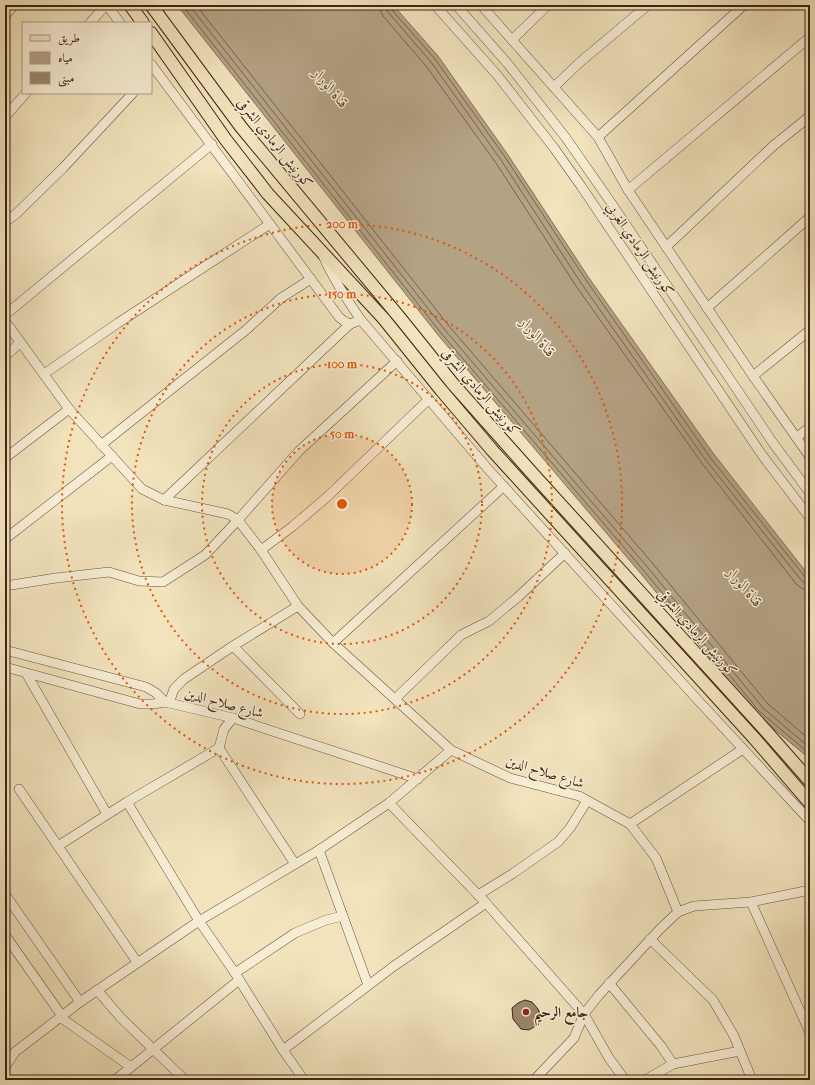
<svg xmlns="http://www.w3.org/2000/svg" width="815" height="1085" viewBox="0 0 815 1085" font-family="'IM FELL French Canon',Amiri,serif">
<rect width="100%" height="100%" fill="#f2e3bd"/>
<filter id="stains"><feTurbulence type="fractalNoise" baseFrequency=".005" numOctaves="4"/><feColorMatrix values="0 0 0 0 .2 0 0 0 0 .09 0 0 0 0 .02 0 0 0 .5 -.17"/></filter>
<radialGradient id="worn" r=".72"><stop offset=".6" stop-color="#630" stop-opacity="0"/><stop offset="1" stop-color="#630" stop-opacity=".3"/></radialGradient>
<!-- water -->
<path fill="#b4a284" stroke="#847057" d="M177,5H393L438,56L508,155L589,278L713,453L810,577V759L756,714L642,575L438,335Z"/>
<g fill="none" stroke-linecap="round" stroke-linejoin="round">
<!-- shore -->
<g stroke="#78634c" stroke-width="1">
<path d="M182,5L441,333L645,572L759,711L810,754"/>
<path d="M189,5L445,330L649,569L763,708L810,748"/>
<path d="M196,5L449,326L654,565L767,703L810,740"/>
<path d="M379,5L380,10L383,16L426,66L496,163L576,286L701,462L797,585L803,589L810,590"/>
<path d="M385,5L388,12L431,62L501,160L581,283L705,459L801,580L806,584H810"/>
<path d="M390,5L391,9L435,59L505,157L586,280L709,456L805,577L810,579"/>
</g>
</g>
<!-- building -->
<path fill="#9b876c" stroke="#3d2414" d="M525,1000L532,1002L538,1009L541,1016L539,1024L529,1030L521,1029L513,1019L512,1008L518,1003Z"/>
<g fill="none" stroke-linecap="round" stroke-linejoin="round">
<!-- minor casing -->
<g stroke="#6a543e" stroke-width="10">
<g id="minor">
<path d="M107,5L120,23"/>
<path d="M435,5L498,76L554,148L581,186L762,455L810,518"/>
<path d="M456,5L508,64L566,138L612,204L773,443L810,493"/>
<path d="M481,5L598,137L628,190L753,376L810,457"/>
<path d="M5,16L14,5"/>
<path d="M90,23L106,5"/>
<path d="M512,40L548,5"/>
<path d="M151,64L339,317L344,321L350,324L361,320"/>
<path d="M554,87L579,63L648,5"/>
<path d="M5,117L26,93"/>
<path d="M598,137L744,5"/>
<path d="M628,190L810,37"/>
<path d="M5,222L16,214L63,168L133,93"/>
<path d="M666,247L773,146L810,116"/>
<path d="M324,258C334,280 347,300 361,320L488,469L695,697L810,821"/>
<path d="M707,308L810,217"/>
<path d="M5,315L212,144"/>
<path d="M5,321L69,409L142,489L164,500L228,514L238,520L261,550L298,606L333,643L451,750L510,778L579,796L630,824L656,858L678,912"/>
<path d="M5,356L20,343"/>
<path d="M44,374L118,323L270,224"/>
<path d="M753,376L810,330"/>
<path d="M797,437L810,427"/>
<path d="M101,445L246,330L281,298L311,279"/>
<path d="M5,458L69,409"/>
<path d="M164,500L350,324"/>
<path d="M5,539L112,456"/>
<path d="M261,550L293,526L327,497L429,399"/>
<path d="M5,586L56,578L109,572L139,581L163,582L205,555L238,520L299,451L397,361"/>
<path d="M333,643L504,486"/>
<path d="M233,646L300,714"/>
<path d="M5,650L146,687L156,693L165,702"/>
<path d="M5,667L140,704H153L165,702L233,718L418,779"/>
<path d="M26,673L107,814"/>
<path d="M395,699L461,635L489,621L518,597L565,553"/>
<path d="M169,703L174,689L184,679L233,646L298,606"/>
<path d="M219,748L295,864"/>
<path d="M19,789L137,962"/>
<path d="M127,802L199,921L235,973L283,1050L304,1080"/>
<path d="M389,803L486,903L584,1014L609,1058L625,1080"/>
<path d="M630,824L743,749"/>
<path d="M58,846L127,802L219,748L224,729L233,718"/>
<path d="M319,850L368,985"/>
<path d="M5,894L80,1002"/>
<path d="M478,895L512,874L558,842L570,828L587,801"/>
<path d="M751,902L810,1033"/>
<path d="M5,935L62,1016"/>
<path d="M650,939L713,1000L734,1036L752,1080"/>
<path d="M235,973L295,933L326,920L343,916"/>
<path d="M609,983L661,1046L673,1064"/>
<path d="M97,990L121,1018L185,1080"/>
<path d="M60,1017L131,1067"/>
<path d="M283,1050L394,966L486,903"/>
<path d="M5,1067L15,1052L80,1002L199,921L319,850L389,803L451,750"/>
<path d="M115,1080L239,980"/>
<path d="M534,1080L574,1038L584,1014L599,995L660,929L678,912L694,906L751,902L810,890"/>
<path d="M645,1080L673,1064L740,1051"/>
</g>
</g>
<!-- major casing -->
<g stroke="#3d2414" stroke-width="14">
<g id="major">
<path d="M130,5L143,23"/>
<path d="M151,5L241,127L400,318L453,384L532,473L766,731L810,781"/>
<path d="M151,33L226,140L268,194L384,319L441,390L492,450L754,738L810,803"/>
</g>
</g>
<!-- minor -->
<use href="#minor" stroke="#f7edd4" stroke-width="9"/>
<!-- major -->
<use href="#major" stroke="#f2e3bd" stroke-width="12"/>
</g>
<!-- distance rings -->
<circle cx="342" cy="504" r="70" fill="#df560c" fill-opacity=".12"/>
<g fill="none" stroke="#df560c" stroke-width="2" stroke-dasharray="2 4">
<circle cx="342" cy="504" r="70"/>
<circle cx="342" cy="504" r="140"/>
<circle cx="342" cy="504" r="210"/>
<circle cx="342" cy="504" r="280"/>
</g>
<!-- markers -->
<circle fill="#8f2418" stroke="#f7edd4" stroke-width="1.5" cx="526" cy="1012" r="4"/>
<g text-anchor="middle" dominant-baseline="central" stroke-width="3" stroke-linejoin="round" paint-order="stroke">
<!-- street labels -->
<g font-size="14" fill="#3d2414" stroke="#f7edd4">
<text transform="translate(275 143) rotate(51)">كورنيش الرمادي الشرقي</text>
<text transform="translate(640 249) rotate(56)">كورنيش الرمادي الغربي</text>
<text transform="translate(481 392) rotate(49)">كورنيش الرمادي الشرقي</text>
<text transform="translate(697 633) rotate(48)">كورنيش الرمادي الشرقي</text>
<text transform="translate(224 703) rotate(15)">شارع صلاح الدين</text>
<text transform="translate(545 772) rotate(17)">شارع صلاح الدين</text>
</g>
<!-- poi labels -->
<g font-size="14" font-weight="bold" fill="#3d2414" stroke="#f7edd4" text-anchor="start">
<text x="534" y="1012">جامع الرحيم</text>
</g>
<!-- water labels -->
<g font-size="15" font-style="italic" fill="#614a36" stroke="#f7edd4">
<text transform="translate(331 88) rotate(50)">قناة الورار</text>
<text transform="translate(538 337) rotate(50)">قناة الورار</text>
<text transform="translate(745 587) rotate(50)">قناة الورار</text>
</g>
</g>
<circle cx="342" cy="504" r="6" fill="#df560c" stroke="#f7edd4" stroke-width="2"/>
<g font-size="12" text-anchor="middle" font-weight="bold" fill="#df560c" stroke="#f7edd4" stroke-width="3" stroke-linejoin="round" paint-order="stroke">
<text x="342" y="228">200 m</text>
<text x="342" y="298">150 m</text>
<text x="342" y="368">100 m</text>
<text x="342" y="438">50 m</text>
</g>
<!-- margin -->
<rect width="815" height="1085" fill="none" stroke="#f2e3bd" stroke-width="20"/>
<rect x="6" y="6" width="803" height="1073" fill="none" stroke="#3d2414" stroke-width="2"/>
<rect x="10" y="10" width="795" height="1065" fill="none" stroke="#3d2414"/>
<!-- legend -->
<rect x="22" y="22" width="130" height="72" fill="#f7edd4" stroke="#ad9d87"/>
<rect x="30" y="35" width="20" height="6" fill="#f2e3bd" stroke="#ad9d87"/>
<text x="58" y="42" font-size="12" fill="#3d2414">طريق</text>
<rect x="30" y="52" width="20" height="12" fill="#b4a284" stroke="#ad9d87"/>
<text x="58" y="62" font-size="12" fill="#3d2414">مياه</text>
<rect x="30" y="72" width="20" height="12" fill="#9b876c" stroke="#ad9d87"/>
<text x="58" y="82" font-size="12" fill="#3d2414">مبنى</text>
<rect width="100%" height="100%" filter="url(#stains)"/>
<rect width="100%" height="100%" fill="url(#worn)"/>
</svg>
